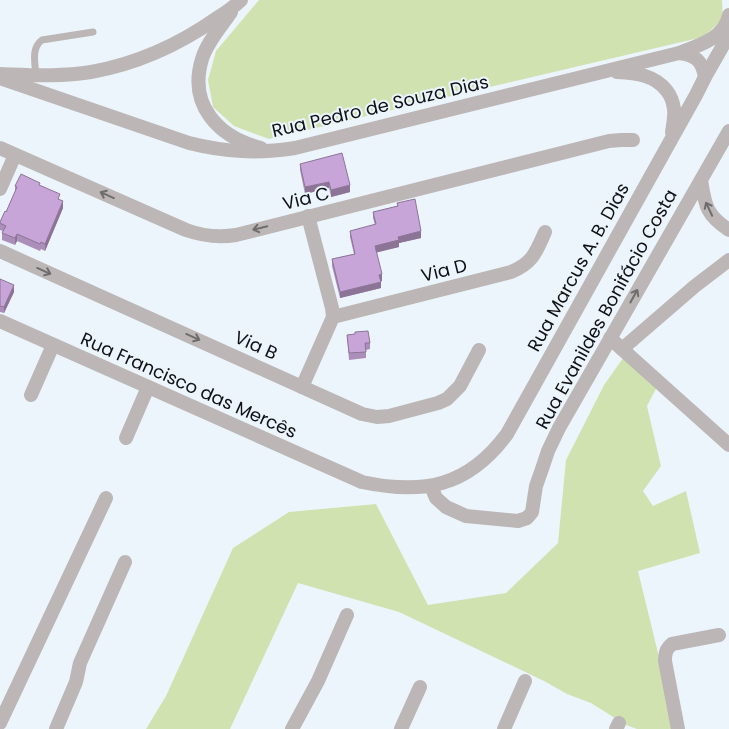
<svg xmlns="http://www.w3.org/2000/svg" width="729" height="729" viewBox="0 0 729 729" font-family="Poppins,sans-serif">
<rect width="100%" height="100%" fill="#edf5fc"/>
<!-- green -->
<g fill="#d1e2b1">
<path d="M259,0H722L723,19L703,37L269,139L234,126L213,107L208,80L216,51Z"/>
<path d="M628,351L658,385L647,406L661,466L643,491L653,506L686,491L700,553L638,571L658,653L672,729H637L626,725L591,703L567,694L544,681L399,612L298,583L230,729H146L166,696L233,548L289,512L376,504L428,605L506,593L558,543L566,460L604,385Z"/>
</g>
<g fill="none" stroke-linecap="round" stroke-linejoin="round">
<!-- service -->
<path stroke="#bcb7b6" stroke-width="7" d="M36,75C35,63 31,48 42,40L93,32"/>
<!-- minor -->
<g stroke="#bcb7b6" stroke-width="14">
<path d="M231,12C221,27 207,42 202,59C188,105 218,137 261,148"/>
<path d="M679,53C696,55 702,61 705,77"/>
<path d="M617,72C636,73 655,75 667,91C671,96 673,102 674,109C675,116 673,125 672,132"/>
<path d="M0,74C30,75 61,77 91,72C136,64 180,44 217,18C225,13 234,7 241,0"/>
<path d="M0,78L189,143C225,152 257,154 295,148L679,53C698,46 725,38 729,15"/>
<path d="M0,148L186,230C203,236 218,238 236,235L609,141L621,140H633"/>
<path d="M701,180C705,205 706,215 729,230"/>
<path d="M0,189L15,155"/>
<path d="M0,251L362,414L377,417L389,416L438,403L447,399L460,386L479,350"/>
<path d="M333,317L511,272C533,263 536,252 545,232"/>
<path d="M0,321L362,482C423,495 468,487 507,434L696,95L705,77L729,35"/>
<path d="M610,338L622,349L695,286L729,260"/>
<path d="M622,349L729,445"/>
<path d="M302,387L333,317L332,308L308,216"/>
<path d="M31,395L53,345"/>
<path d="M126,438L148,387"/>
<path d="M431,486L436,498L446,507L466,516L518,521L527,518L532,512L536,486L542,469L548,451L559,428L729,131"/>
<path d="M0,723L106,498"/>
<path d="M56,729L76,682L80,663L125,562"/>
<path d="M292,729L318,681L347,615"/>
<path d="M401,729L420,687"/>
<path d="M504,729L525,681"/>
<path d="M616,729L619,723"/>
<path d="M678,729L665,661C665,653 666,649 672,644L719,635"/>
</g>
</g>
<!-- wall -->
<g fill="#ac8eba">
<path d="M300,164L350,192L331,197L329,188L305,194L300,170Z"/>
<path d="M15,186H40L60,200L63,208L45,251L41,249L40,251L17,241L15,245L2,240V233L3,231L0,230V222L6,212L15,192Z"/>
<path d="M397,203L421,238L399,243V247L376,252L382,281H381V288L340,298L332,266V259L354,254L350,237V231L375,225L373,218V212L397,206Z"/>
<path d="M0,279L14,292L4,313L0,312Z"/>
<path d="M347,335L370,343V349L366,350V358L349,360Z"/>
</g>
<!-- shaded-wall -->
<g fill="#8c7497">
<path d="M329,182V188L305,194V187Z"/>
<path d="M350,185V192L331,197V190Z"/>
<path d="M63,201V208L45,251V244Z"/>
<path d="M421,231V238L399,243V247L375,253V246L398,237Z"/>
<path d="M17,234V241L15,245V238Z"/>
<path d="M382,274V281H379V275Z"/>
<path d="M381,282V288L340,298V292Z"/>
<path d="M14,285V292L4,313V307Z"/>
</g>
<!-- building -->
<g fill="#c8a5d8" stroke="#8c7497">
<path d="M342,153L350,185L331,190L329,182L305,187L300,164Z"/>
<path d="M21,174L40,183L39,185L60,194L58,199L63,201L45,244L41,242L40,244L17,234L15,238L2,233L6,226L0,223V222L5,211L6,212L17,187L15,186Z"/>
<path d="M415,199L421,231L398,237L399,240L375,246L382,274L379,275L381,282L340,292L332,259L355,254L350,231L376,224L373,212L398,206L397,203Z"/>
<path d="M0,279L14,285L4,307L0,306Z"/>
<path d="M368,331L370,343H365L366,352L349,353L347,335L355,334V332Z"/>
</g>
<!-- one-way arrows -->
<defs><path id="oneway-shaft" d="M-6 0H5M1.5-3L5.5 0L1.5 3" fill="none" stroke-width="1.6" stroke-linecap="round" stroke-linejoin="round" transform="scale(1.25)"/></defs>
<g stroke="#6e6c6d">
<use href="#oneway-shaft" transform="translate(107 195) rotate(-156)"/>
<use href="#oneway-shaft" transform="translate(709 209) rotate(-115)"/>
<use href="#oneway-shaft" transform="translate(260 228) rotate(166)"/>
<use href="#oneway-shaft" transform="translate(44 271) rotate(24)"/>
<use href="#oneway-shaft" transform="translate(634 296) rotate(-61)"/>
<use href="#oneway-shaft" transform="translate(193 337) rotate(24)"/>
</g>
<g text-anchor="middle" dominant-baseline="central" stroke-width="4" stroke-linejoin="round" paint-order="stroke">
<!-- street labels -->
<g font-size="18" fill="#0f1114" stroke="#edf5fc">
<text transform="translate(380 106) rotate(-13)">Rua Pedro de Souza Dias</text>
<text transform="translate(306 198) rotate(-14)">Via C</text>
<text transform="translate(578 267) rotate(-61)">Rua Marcus A. B. Dias</text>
<text transform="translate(444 270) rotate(-14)">Via D</text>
<text transform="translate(606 309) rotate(-61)">Rua Evanildes Bonifácio Costa</text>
<text transform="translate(256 345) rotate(24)">Via B</text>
<text transform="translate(189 385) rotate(24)">Rua Francisco das Mercês</text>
</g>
</g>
</svg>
